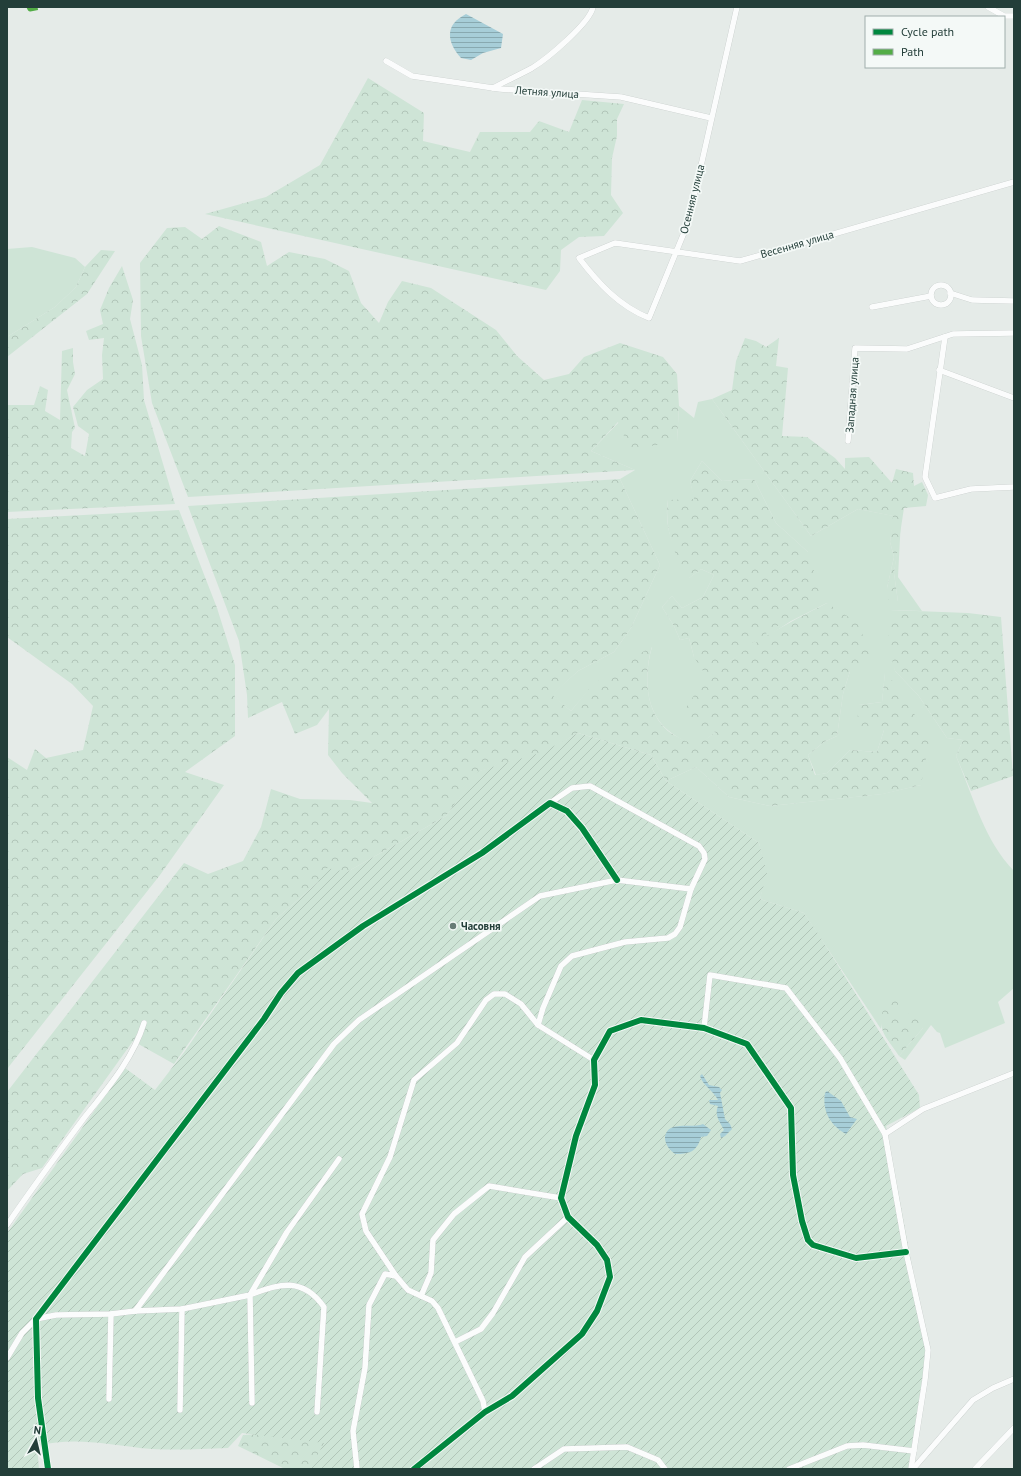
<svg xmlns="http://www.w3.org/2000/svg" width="1021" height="1476" viewBox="0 0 1021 1476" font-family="'PT Sans',sans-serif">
<defs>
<pattern id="forest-crowns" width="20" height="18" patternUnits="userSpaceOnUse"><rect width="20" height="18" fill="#cee4d6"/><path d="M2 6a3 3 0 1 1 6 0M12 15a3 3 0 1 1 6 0" fill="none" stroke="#b1c5b8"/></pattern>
<pattern id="garden-furrows" width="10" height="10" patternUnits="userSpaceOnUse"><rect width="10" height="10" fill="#cee4d6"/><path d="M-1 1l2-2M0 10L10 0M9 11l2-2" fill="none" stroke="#b1c5b8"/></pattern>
<pattern id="water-rules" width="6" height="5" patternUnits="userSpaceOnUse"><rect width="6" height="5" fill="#a7ced8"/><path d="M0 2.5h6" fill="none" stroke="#88a9b0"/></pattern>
</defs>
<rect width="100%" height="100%" fill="#e5ebe8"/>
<!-- grass -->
<g fill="#cee4d6" fill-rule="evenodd">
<path d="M32,247L75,258L85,267L76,287L55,307L7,337V249Z"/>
<path d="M712,399L811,536L858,509L894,516L890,542L894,557L887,588L898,602L894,573L901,519L898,577L922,611L890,610L895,671L918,695L947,738L963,740L956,756C973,796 984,840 1014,871V988L998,1002L1005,1023L945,1048L940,1033L937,1032L931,1025L905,1060L899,1056L923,1028L901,1019L881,1022V1029L804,913L760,899L766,873L759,843L666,781L696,767L729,797L770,806L882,794L921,785L885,673L882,702L859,705L884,730L877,752L850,750L827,773L816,775L808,755L824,742L837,736L843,694L850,671L827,603L791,621L730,661L716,732L696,747C687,742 676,737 669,731C644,711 644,674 652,647L593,685L571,711L551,695L578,671L614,652L631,628L660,565L620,479L635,470L591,451L619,422L677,441L679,406L694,418L698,402ZM702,461L722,481L754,479L776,523L808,552L694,657L689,638L680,640L674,626L662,607L672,596L682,608L703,597L714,575L701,569L689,578C676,553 663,530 668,500H695L690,481Z"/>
</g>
<!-- forest -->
<g fill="url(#forest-crowns)">
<path d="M368,78L424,113L423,141L470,152L480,132H530L539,121L569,132L582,100L624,104L617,119V136L612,158L611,195L623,213L604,236L579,237L561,250L560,271L546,290L205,214L266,197L320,165Z"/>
<path d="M219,226L261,242L267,266L289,252L325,259L349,271L361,303L379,323L388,302L402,281L431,288L496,330L517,356L544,380L569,374L584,357L620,343L663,357L677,374L679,406L677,441L630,450L618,422L591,451L635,470L188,497L152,403L141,336L140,263L167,228L185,227L202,239Z"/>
<path d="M101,250L115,251L87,294L7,357V337L55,307L76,287L85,267Z"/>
<path d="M122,266L133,300L130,319L142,365L144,400L175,504L7,512V405H34L40,386L48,390L45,411L60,420L62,351L73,348V362L75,374L67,390L75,428L72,432L71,448L85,456L89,434L78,426L73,407L87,390L103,379L102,355L104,338L89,340L86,331L103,324L100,310L109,288Z"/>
<path d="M745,338L756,341L766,347L779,338L776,366L788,368L782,436L807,437L835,458L845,469V458L869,457L892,483L896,469L913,473L914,486L922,482L928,495L926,506L904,508L894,573L898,602L889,603L887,588L894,557L890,542L893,516L858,509L811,536L712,399L732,390L736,361Z"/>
<path d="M702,461L722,481L754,479L776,523L808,552L820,590L817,600L705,674L694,657L689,638L680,640L674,626L662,607L672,596L682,608L703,597L714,575L701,569L688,579C674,554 664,529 668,500L694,499L690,481Z"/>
<path d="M620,479L660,565L631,628L614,652L578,671L552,695L571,711L592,685L652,646C644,674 644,710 668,731C676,737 687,741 696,746L716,732L680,720C699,669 780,627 827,603L858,623L872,659L850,671L843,694L837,736L824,742L808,755L815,775L827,773L850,750L877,752L884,730L856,731L859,705L882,702L885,672L905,696L929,742L921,785L883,794L770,806L729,797L696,767L666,781L651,755L578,733L543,753L480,771L446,816L347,872L357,905L318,882L276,919L174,1064L133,1041L42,1168L23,1174L7,1191V1092L184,863L208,874L243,861L261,827L271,789L300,799L350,800L372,803L342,773L328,755L329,709L317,725L295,734L282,702L248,718L247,695L239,641L188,506Z"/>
<path d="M179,510L217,608L235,665V736L185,772L224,785L160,875L7,1069V757L27,770L35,749L46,758L83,750L93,706L72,684L7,637V519Z"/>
<path d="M890,610L968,613L1001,617L1013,776L971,791L956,756L963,740L947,738L918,695L895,671L888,644Z"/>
<path d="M889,998L897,999L901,1019L913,1011L920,1014L923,1028L899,1056C883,1033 873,1026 889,998Z"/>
<path d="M279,1432L331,1441L311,1469H285L238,1446L243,1435Z"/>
</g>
<!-- garden -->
<path fill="url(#garden-furrows)" d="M578,733L651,755L666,781L759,843L767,873L760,899L804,913L819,935L919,1095L920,1108L886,1126L927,1348L909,1467L907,1469H310L324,1443L242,1433L228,1448C199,1449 169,1451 140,1448C104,1444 74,1437 37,1446L39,1469H7V1233L125,1068L155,1090L185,1051L276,919L318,882L327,868L347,872L446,816L479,771L543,752Z"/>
<!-- water -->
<g fill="url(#water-rules)">
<path d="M466,14L503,34L501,48L483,53L471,60L461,58C447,42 444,25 466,14Z"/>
<path d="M702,1074L709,1085L719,1087L722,1090L720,1093L725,1119L730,1124L732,1129L725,1136L721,1138L720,1134L724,1130C720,1122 714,1115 718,1106L710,1104L709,1100H718C713,1090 703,1086 700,1076Z"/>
<path d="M827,1091L841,1101L850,1117L857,1119L846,1134C830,1125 822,1111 825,1093Z"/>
<path d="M703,1124L711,1130L707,1136L701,1137C697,1152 689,1154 675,1154C670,1150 666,1146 665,1139C665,1119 693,1129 703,1124Z"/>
</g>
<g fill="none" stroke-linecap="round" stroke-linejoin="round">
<!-- street casing -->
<g stroke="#c2c8c6" stroke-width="6">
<g id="street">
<path d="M737,7L688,223L649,318C619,306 598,283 579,258L615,243L740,261L1014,182"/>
<path d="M988,7L1004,16H1014"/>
<path d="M386,61L412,76L500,89L621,97L711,118"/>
<path d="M493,88C506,81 519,75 532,68C547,59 590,23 593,7"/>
<circle cx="941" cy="295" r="10"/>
<path d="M950,293L972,300L1014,301"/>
<path d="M872,307L931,296"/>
<path d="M945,337L925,477L935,498L971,489L1014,487"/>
<path d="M939,370L1014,398"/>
<path d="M848,441L855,348L907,349L953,334L1014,333"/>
<path d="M538,1025L543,1008L561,966L572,956L625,942L668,938L675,934L680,927L691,889L705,859L704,853L699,846L590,786L572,788L550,803"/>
<path d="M704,1028L710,975L786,988L840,1058L885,1134L906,1252L928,1350L925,1380L911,1469"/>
<path d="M885,1134L923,1109L1014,1073"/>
<path d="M7,1225C32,1188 58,1153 84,1118C107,1089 133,1059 144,1023"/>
<path d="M396,1276L408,1290L432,1301L438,1308L483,1401L485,1412"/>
<path d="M421,1296L431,1273L433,1240L454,1214L489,1186L561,1198"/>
<path d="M135,1311L334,1044L359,1020L540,896L617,880L691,889"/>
<path d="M455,1342L481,1329L493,1313L525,1257L568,1217"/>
<path d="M7,1358L22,1333L36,1319L56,1315L111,1314L135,1311L182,1309L250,1295L287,1232L339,1159"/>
<path d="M109,1399L111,1314"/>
<path d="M252,1403L250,1295C279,1283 303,1277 324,1307L317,1412"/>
<path d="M180,1410L182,1309"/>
<path d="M48,1469L38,1398L36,1319L264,1019L281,993L298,973L363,926L482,853L550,803L567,811L582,828L617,880"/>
<path d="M357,1469L353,1431L365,1368L369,1305L385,1274L396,1276L366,1231L362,1214L390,1157L414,1080L457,1043L486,1000L494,994H505L521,1004L538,1025L594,1060"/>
<path d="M414,1469L485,1412L512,1396L582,1334L597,1311L610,1277L607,1260L597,1245L568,1217L561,1198L576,1136L595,1085L594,1060L610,1031L641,1020L704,1028L747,1044L791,1108L793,1175L802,1221L808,1240L813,1245L856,1258L906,1252"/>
<path d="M534,1469L564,1449L627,1447L658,1460L665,1469"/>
<path d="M789,1469L847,1446L863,1445L914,1451"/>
<path d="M913,1469L973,1400L993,1388L1014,1379"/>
<path d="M975,1469L1014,1428"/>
</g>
</g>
<!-- street -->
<use href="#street" stroke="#fbfcfc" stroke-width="5.5"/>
<!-- quiet -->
<path stroke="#53ad46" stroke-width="5" stroke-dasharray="10 5" stroke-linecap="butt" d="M29,7L30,9L40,7"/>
<!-- cycleway casing -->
<g stroke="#f4f9f7" stroke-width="8">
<g id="cycleway">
<path d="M48,1469L38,1398L36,1319L264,1019L281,993L298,973L363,926L482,853L550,803L567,811L582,828L617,880"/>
<path d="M414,1469L485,1412L512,1396L582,1334L597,1311L610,1277L607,1260L597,1245L568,1217L561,1198L576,1136L595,1085L594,1060L610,1031L641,1020L704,1028L747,1044L791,1108L793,1175L802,1221L808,1240L813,1245L856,1258L906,1252"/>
</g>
</g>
<!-- cycleway -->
<use href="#cycleway" stroke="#00873e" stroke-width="6"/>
</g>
<!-- markers -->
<circle fill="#677b76" stroke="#f4f9f7" stroke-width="1.5" cx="453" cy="926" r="4"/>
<g text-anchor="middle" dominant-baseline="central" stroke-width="3.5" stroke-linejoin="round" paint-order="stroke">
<!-- street labels -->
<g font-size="11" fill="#233e39" stroke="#f4f9f7">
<text transform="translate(547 92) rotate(4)">Летняя улица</text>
<text transform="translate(692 199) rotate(-76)">Осенняя улица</text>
<text transform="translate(797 244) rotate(-16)">Весенняя улица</text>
<text transform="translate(852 395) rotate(-86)">Западная улица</text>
</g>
<!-- poi labels -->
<g font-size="11" font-weight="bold" fill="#233e39" stroke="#f4f9f7" text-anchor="start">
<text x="461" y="926">Часовня</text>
</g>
</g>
<!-- border -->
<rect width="1021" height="1476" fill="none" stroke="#233e39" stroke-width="16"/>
<!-- legend -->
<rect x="865" y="16" width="140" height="52" fill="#f4f9f7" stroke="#a0aeab"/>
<rect x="873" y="29" width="20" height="6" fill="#00873e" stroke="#a0aeab"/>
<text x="901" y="36" font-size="12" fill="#233e39">Cycle path</text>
<rect x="873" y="49" width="20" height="6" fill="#53ad46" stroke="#a0aeab"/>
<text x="901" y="56" font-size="12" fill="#233e39">Path</text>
<!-- north arrow -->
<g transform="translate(36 1440) rotate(8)" stroke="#f4f9f7" stroke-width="3" paint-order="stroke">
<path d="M0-3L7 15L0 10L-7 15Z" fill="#233e39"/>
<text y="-6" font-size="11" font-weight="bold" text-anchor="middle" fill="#233e39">N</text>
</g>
</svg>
